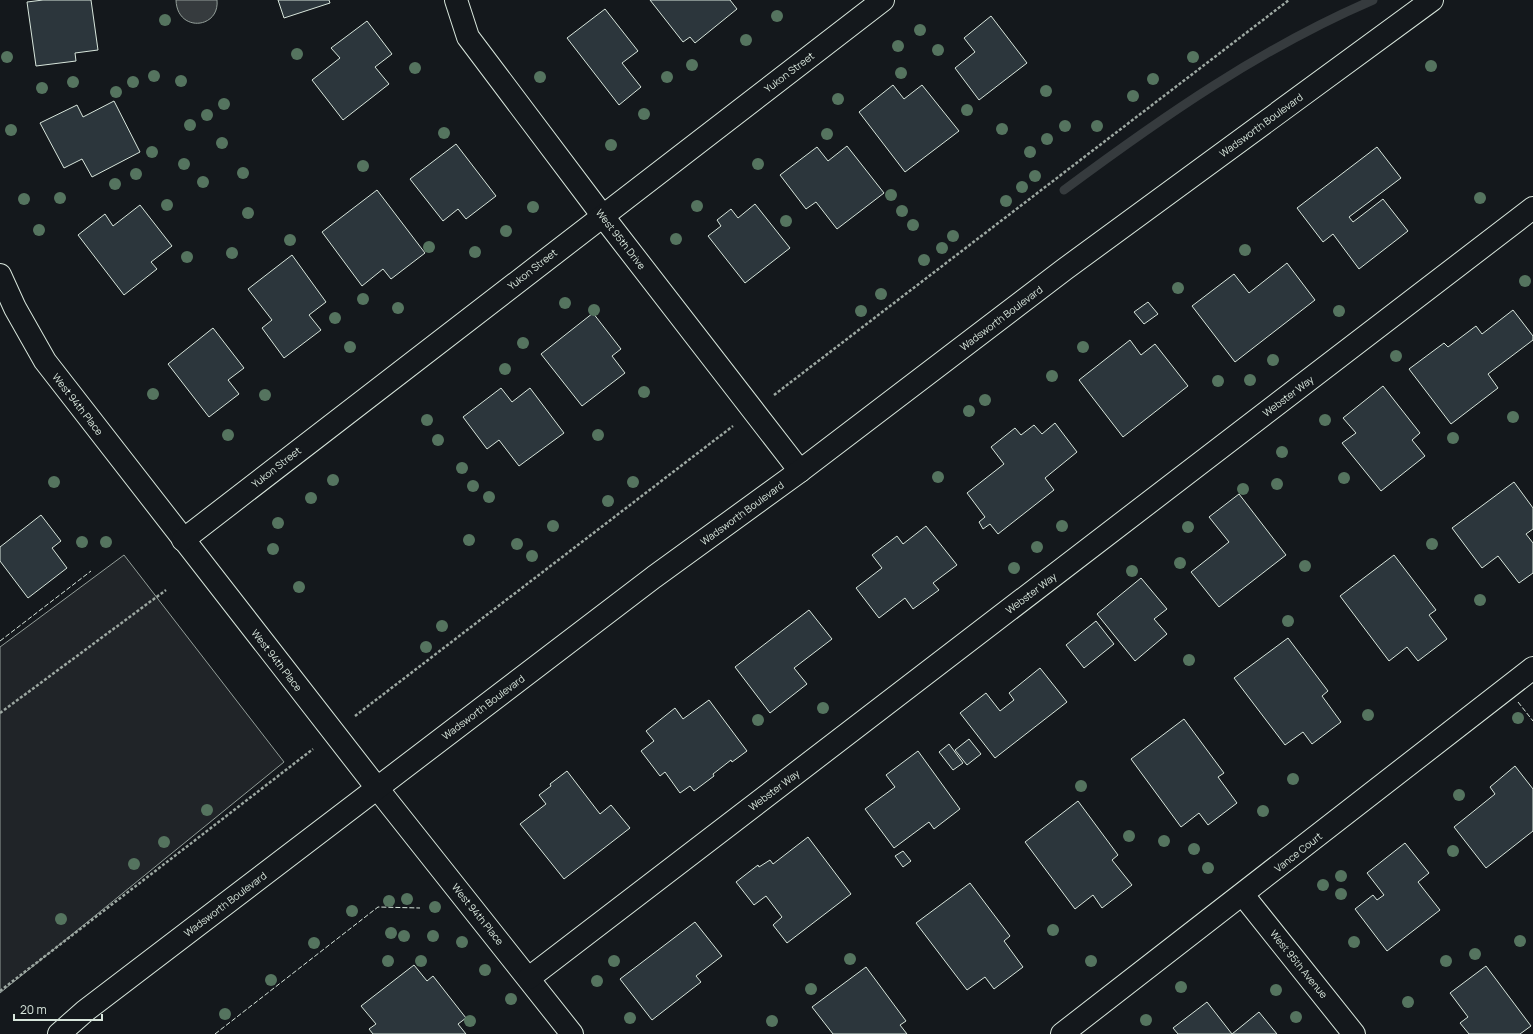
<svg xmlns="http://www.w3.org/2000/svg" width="1533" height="1034" viewBox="0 0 1533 1034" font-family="Manrope,sans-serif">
<rect width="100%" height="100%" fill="#14181c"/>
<!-- green -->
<path fill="#202428" stroke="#939e99" d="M124,555L284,762L0,993V647Z"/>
<!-- water -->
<path fill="#363b3e" stroke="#939e99" d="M176,0H217C220,29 177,33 176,0Z"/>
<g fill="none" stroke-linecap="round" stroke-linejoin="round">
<!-- stream -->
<path stroke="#363b3e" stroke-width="9" d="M1064,190C1161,118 1261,48 1373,0"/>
</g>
<!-- building -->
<g fill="#2c363c" stroke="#d8e6dc">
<path d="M43,0H91L98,50L75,53L76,61L36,66L27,2Z"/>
<path d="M278,0H329L330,3L284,18Z"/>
<path d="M650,0H730L737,9L695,43L690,37L683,42Z"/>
<path d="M605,9L638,51L622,63L641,87L619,105L567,38Z"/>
<path d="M991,16L1027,63L979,100L955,68L975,52L964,38Z"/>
<path d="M367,21L392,54L375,67L389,84L343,120L312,80L340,58L331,48Z"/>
<path d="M893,85L904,99L922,85L959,131L905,172L859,112Z"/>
<path d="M114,101L140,152L92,177L82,159L64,168L40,123L77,105L83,117Z"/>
<path d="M456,144L496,196L466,219L458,209L443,221L410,179Z"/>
<path d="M847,146L884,193L837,229L816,202L806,209L780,175L817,147L828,161Z"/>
<path d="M1377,147L1401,178L1349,217L1353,222L1383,199L1408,231L1359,269L1333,234L1323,242L1297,208Z"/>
<path d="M377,190L425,253L391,279L383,269L362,286L322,232Z"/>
<path d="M755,204L790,248L745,283L708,236L721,226L717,220L731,209L738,218Z"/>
<path d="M140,205L172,246L151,262L157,269L124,295L78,235L105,214L113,226Z"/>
<path d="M292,255L326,302L309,315L321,330L284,358L262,328L272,320L248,289Z"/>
<path d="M1287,263L1315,300L1235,362L1192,306L1234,274L1249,293Z"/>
<path d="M1148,302L1158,314L1144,324L1134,312Z"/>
<path d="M1513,310L1533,336V340L1488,374L1498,388L1451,424L1409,369L1444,343L1448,347L1476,326L1482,334Z"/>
<path d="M593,313L621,349L612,356L625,373L582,406L541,354Z"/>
<path d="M213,328L244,368L228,380L239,394L209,417L168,364Z"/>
<path d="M1130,340L1141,355L1155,344L1188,386L1123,437L1079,380Z"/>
<path d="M1383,386L1420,433L1412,440L1425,456L1381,491L1342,443L1356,433L1343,418Z"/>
<path d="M501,388L512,402L530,388L564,433L519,466L499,440L487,449L463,417Z"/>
<path d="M1055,423L1077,452L1045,478L1054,490L998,534L990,524L983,529L979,522L985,517L967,493L1004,464L991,447L1015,428L1021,435L1034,425L1042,434Z"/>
<path d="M1514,482L1533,508V529L1526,534L1533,543V573L1519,583L1498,556L1482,568L1452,528Z"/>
<path d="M1239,494L1286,555L1219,607L1191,572L1229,542L1209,517Z"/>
<path d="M41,515L61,541L52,548L67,568L28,598L0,561V547Z"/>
<path d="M926,526L957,565L933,583L939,590L913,609L905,598L879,618L856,588L882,568L872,555L897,536L903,544Z"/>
<path d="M1394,555L1436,610L1429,615L1447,639L1418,661L1407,647L1389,661L1340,596Z"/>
<path d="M1141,578L1167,609L1154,619L1167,634L1135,661L1097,614Z"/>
<path d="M809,610L832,639L794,668L807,684L770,713L735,667Z"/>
<path d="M1096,621L1114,644L1084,668L1066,645Z"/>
<path d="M1288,638L1328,691L1322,696L1341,722L1312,744L1303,732L1285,745L1234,678Z"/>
<path d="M1040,668L1067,702L995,758L960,713L986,693L1000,711L1014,700L1009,693Z"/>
<path d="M709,700L747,751L732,762L731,760L713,774L714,776L694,791L690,786L680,793L665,772L660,776L641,751L654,741L646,731L675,708L683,719Z"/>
<path d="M1184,719L1224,773L1218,777L1237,803L1208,825L1199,813L1181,827L1131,759Z"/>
<path d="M969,739L981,754L967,765L955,750Z"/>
<path d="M949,744L963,763L953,770L939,752Z"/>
<path d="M918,751L960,809L934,829L929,822L894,848L865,809L895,787L886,775Z"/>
<path d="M1515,766L1533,789V831L1486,868L1454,827L1495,794L1490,787Z"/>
<path d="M567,771L600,814L611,805L630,828L564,879L520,824L546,804L539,795L551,786L550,784Z"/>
<path d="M1078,801L1118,855L1112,860L1132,885L1102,908L1093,895L1075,909L1025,842Z"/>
<path d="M808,837L851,894L787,943L773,925L782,917L766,896L754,905L736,882L758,865L759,867L770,860L773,864Z"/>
<path d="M1405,843L1429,873L1418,882L1440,910L1387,951L1355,909L1373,895L1377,900L1384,895L1367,873Z"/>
<path d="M903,851L911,861L903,867L895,856Z"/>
<path d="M970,883L1010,936L1004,941L1023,967L994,989L985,977L967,990L916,923Z"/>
<path d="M695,922L722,956L696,976L701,982L652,1020L620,979Z"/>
<path d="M414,965L427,981L433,976L466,1018L458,1024L466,1034H373L369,1029L376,1024L361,1006Z"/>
<path d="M1486,966L1531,1026L1520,1034H1469L1460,1023L1468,1017L1450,993Z"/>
<path d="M866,967L906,1021L900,1025L907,1034H833L812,1007Z"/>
<path d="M1207,1002L1232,1034L1259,1012L1277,1034H1178L1173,1028Z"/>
</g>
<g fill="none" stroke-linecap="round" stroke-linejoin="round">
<!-- street casing -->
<g stroke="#d8e6dc" stroke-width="24">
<g id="street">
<path d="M456,0L468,37L602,215L800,471"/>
<path d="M0,275L15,308L45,361L377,788L572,1034"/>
<path d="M183,540L883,0"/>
<path d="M1243,895L1354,1034"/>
<path d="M529,978L1533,208"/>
<path d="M1062,1034L1533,668"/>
</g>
</g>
<!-- secondary casing -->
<g stroke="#d8e6dc" stroke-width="24">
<path id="secondary" d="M59,1034L85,1011L654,577L800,471L1065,269L1432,0"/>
</g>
<!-- path -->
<g stroke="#9da8a2" stroke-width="2.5" stroke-dasharray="3 2" stroke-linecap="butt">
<path d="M774,395L1289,0"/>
<path d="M0,713L166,590"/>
<path d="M355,716L733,426"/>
<path d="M0,991L313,749"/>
</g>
<!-- street -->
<use href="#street" stroke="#14181c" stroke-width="22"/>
<!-- secondary -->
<use href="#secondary" stroke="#14181c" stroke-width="22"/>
<!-- fence -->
<g stroke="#d8e6dc" stroke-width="1" stroke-dasharray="5 2" stroke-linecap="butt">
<path d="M0,641L91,571"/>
<path d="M1518,702L1533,721"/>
<path d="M215,1034L378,907L420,908"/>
</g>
</g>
<!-- trees -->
<g fill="#55745f">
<circle cx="777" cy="16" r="6"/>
<circle cx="165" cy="20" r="6"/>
<circle cx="920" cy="30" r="6"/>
<circle cx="746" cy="40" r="6"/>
<circle cx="898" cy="46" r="6"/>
<circle cx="938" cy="50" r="6"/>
<circle cx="297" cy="54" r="6"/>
<circle cx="7" cy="57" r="6"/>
<circle cx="1193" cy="57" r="6"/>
<circle cx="692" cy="65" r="6"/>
<circle cx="1431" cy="66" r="6"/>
<circle cx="415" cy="68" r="6"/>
<circle cx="901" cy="73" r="6"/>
<circle cx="154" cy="76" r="6"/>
<circle cx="540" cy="77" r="6"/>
<circle cx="667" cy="77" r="6"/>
<circle cx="1153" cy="79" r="6"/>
<circle cx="181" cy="81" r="6"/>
<circle cx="73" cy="82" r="6"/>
<circle cx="133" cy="82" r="6"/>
<circle cx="42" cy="88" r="6"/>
<circle cx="1046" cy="91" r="6"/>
<circle cx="116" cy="92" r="6"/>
<circle cx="1133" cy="96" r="6"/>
<circle cx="838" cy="99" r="6"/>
<circle cx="224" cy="104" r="6"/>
<circle cx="967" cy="110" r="6"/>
<circle cx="644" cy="114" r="6"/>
<circle cx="207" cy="115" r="6"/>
<circle cx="190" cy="125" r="6"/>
<circle cx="1065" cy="126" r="6"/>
<circle cx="1097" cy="126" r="6"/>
<circle cx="1002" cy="129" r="6"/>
<circle cx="11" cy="130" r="6"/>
<circle cx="444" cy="133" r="6"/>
<circle cx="827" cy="134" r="6"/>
<circle cx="1047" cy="139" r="6"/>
<circle cx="222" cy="143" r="6"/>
<circle cx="611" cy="145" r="6"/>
<circle cx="152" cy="152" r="6"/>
<circle cx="1030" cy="152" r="6"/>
<circle cx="184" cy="164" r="6"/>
<circle cx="758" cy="164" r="6"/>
<circle cx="363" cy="166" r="6"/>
<circle cx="243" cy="173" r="6"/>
<circle cx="136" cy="174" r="6"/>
<circle cx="1035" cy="176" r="6"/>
<circle cx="203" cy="182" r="6"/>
<circle cx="115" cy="184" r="6"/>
<circle cx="1022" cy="187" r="6"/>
<circle cx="891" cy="195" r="6"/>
<circle cx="60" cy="198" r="6"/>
<circle cx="1480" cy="198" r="6"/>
<circle cx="24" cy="199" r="6"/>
<circle cx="1006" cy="201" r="6"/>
<circle cx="167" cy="205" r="6"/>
<circle cx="697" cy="206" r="6"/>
<circle cx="533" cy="207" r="6"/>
<circle cx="902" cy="211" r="6"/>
<circle cx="248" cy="213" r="6"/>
<circle cx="786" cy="221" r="6"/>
<circle cx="913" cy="225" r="6"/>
<circle cx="39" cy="230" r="6"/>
<circle cx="506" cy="231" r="6"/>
<circle cx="953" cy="236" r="6"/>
<circle cx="676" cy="239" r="6"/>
<circle cx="290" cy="240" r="6"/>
<circle cx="429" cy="247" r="6"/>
<circle cx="942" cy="248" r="6"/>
<circle cx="1245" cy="250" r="6"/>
<circle cx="475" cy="252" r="6"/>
<circle cx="232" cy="253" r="6"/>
<circle cx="187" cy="257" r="6"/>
<circle cx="924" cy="260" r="6"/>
<circle cx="1525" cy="281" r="6"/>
<circle cx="1178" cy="288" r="6"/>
<circle cx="881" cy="294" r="6"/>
<circle cx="363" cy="299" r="6"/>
<circle cx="565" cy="303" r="6"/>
<circle cx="398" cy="308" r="6"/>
<circle cx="594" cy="310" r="6"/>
<circle cx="861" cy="311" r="6"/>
<circle cx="1339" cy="311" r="6"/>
<circle cx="335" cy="318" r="6"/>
<circle cx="523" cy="343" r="6"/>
<circle cx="350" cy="347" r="6"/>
<circle cx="1083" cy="347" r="6"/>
<circle cx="1396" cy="356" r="6"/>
<circle cx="1273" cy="360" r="6"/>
<circle cx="505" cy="369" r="6"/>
<circle cx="1052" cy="376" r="6"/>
<circle cx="1250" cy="380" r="6"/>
<circle cx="1218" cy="381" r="6"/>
<circle cx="644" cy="392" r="6"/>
<circle cx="153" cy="394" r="6"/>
<circle cx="265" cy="395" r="6"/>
<circle cx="985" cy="400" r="6"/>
<circle cx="969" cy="411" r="6"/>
<circle cx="1513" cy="417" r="6"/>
<circle cx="427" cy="420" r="6"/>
<circle cx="1325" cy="420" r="6"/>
<circle cx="228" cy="435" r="6"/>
<circle cx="598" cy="435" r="6"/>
<circle cx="1453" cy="438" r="6"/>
<circle cx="438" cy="440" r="6"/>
<circle cx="1282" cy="452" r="6"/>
<circle cx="462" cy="468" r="6"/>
<circle cx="938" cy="477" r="6"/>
<circle cx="1344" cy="478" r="6"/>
<circle cx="333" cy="480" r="6"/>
<circle cx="54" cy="482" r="6"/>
<circle cx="633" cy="482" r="6"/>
<circle cx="1277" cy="484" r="6"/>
<circle cx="473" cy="486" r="6"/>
<circle cx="1243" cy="489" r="6"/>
<circle cx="489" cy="497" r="6"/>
<circle cx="311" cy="498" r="6"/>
<circle cx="608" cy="501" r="6"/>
<circle cx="278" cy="523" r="6"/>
<circle cx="553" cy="526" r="6"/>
<circle cx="1062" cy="526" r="6"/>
<circle cx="1188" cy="527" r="6"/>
<circle cx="469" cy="540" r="6"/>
<circle cx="82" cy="542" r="6"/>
<circle cx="106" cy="542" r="6"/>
<circle cx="517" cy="544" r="6"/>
<circle cx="1432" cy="544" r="6"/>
<circle cx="1037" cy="547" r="6"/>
<circle cx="273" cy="549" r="6"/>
<circle cx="532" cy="556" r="6"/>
<circle cx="1180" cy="563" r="6"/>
<circle cx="1305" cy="566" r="6"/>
<circle cx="1014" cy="568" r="6"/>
<circle cx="1132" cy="571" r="6"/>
<circle cx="299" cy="587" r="6"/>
<circle cx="1480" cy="600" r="6"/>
<circle cx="1288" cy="621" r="6"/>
<circle cx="442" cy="626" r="6"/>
<circle cx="426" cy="647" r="6"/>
<circle cx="1189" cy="660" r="6"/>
<circle cx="823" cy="708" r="6"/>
<circle cx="1368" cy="715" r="6"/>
<circle cx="1518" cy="718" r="6"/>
<circle cx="758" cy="720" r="6"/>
<circle cx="1293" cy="779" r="6"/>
<circle cx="1081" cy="786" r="6"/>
<circle cx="1459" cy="795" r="6"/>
<circle cx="207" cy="810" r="6"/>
<circle cx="1263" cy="811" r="6"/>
<circle cx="1129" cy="836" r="6"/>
<circle cx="1164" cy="841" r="6"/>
<circle cx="164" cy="842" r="6"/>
<circle cx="1194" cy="849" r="6"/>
<circle cx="1453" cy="851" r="6"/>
<circle cx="134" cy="864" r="6"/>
<circle cx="1208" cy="868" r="6"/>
<circle cx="1341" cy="876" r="6"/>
<circle cx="1323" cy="885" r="6"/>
<circle cx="1341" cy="894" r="6"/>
<circle cx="407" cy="899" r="6"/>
<circle cx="389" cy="901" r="6"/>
<circle cx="435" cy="907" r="6"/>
<circle cx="352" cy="911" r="6"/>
<circle cx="61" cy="919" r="6"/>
<circle cx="1053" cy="930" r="6"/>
<circle cx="391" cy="933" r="6"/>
<circle cx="404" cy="936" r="6"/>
<circle cx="433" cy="936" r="6"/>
<circle cx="1520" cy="941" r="6"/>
<circle cx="462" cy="942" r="6"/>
<circle cx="1354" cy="942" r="6"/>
<circle cx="314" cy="943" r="6"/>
<circle cx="1475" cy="954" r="6"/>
<circle cx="850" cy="959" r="6"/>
<circle cx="388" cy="961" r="6"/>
<circle cx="421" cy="961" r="6"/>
<circle cx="614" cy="961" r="6"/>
<circle cx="1091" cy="961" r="6"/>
<circle cx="1446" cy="961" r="6"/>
<circle cx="485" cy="970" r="6"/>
<circle cx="271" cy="980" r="6"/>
<circle cx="597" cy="981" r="6"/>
<circle cx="1181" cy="987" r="6"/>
<circle cx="811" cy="989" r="6"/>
<circle cx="1276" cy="990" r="6"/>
<circle cx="511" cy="999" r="6"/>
<circle cx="1408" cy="1002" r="6"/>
<circle cx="225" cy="1014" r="6"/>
<circle cx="1296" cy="1017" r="6"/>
<circle cx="630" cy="1018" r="6"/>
<circle cx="1146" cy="1020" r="6"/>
<circle cx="470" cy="1021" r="6"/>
<circle cx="772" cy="1021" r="6"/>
</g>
<g text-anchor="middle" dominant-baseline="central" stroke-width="3" stroke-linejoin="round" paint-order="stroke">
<!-- street labels -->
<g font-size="10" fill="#d8e6dc" stroke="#14181c">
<text transform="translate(789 72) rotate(-37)">Yukon Street</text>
<text transform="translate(1261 125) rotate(-36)">Wadsworth Boulevard</text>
<text transform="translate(621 239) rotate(52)">West 95th Drive</text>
<text transform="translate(532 269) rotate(-38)">Yukon Street</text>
<text transform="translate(1001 318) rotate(-37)">Wadsworth Boulevard</text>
<text transform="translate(1288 396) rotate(-37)">Webster Way</text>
<text transform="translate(78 404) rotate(52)">West 94th Place</text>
<text transform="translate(276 467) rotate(-38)">Yukon Street</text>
<text transform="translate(742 513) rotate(-36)">Wadsworth Boulevard</text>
<text transform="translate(1031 593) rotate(-37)">Webster Way</text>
<text transform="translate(277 660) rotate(52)">West 94th Place</text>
<text transform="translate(483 707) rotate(-37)">Wadsworth Boulevard</text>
<text transform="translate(774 790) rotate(-37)">Webster Way</text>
<text transform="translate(1298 852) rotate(-38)">Vance Court</text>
<text transform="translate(225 904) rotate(-37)">Wadsworth Boulevard</text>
<text transform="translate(478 914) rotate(51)">West 94th Place</text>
<text transform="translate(1299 964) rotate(51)">West 95th Avenue</text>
</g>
</g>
<!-- scale -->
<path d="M14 1014v6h88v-6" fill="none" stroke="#d8e6dc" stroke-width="2"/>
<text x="20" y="1014" font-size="12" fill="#d8e6dc" stroke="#14181c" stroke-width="3" paint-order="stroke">20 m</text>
</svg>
